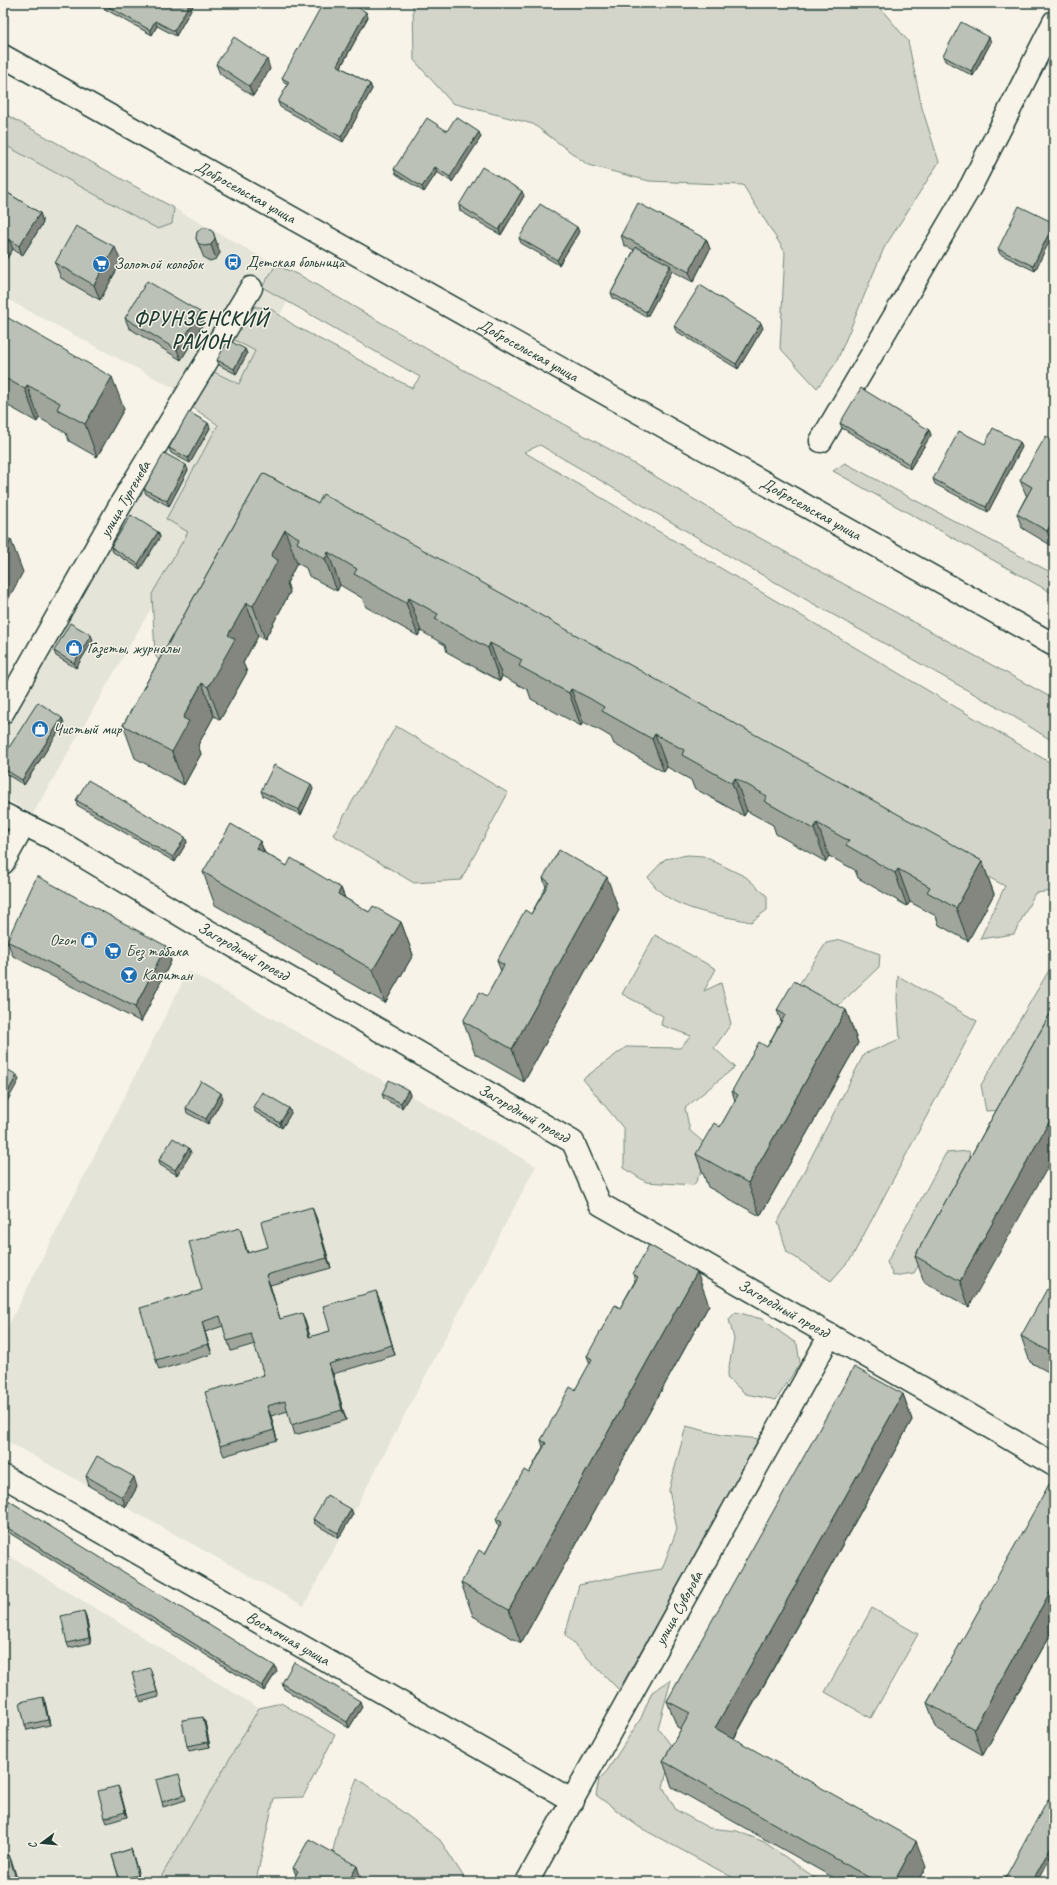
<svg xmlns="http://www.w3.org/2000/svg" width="1057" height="1885" viewBox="0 0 1057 1885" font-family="Caveat,sans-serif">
<rect width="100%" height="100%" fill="#f7f3e8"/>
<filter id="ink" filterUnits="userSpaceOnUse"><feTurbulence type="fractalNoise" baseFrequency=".025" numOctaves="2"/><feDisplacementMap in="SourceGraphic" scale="8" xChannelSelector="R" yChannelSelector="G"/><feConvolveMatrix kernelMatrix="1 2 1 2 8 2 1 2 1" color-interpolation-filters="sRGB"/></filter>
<g filter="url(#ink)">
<!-- built -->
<g fill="#e5e4d9">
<path d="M3,113L276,265L301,276L226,416L3,297Z"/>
<path d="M187,409L246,443L33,814L3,797V729Z"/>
<path d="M188,971L536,1166L304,1606L3,1439V1336Z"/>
<path d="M3,1552L259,1708L158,1882H3Z"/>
</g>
<!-- green -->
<g fill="#d3d5ca" stroke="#79897f">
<path d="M413,3H876L908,41L922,108L939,162L884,248L836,363L817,388L780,348L785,252L743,185L649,181L588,165L533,124L452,103L414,60Z"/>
<path d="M3,113L174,208L172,224L158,229L3,144Z"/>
<path d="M276,265L301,276L451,363L609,449L758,537L1054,699V742L1008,713L741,563L540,445L524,452L1054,765V891L1035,893L1014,934L980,939L1005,886L273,491L170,677L155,655L152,594L188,532L166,519L218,425L192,407L212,371L239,384L255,351L229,337L251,306L271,309L295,326L412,388L420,377L262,287Z"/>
<path d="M845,463L1054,574V594L833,471Z"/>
<path d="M396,726L508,793L461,880L414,883L333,835Z"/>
<path d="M688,855L703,856L746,877L767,896V910L751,922C716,914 668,911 648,877L665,859Z"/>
<path d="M655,935L716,969L704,991L721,983L731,1024L714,1048L735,1067L685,1108L690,1131L713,1150L694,1185L646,1182L624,1168V1129L583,1079L626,1047L680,1048L691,1036L661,1025L663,1016L622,994Z"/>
<path d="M841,940L880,954L879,967L839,1005H806L781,1024L780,1006L798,986L826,943Z"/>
<path d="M1054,962V1032L1009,1110L986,1111L981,1085Z"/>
<path d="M898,976L977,1021L852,1257L831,1281L787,1252L778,1222L864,1054L900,1039L897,999Z"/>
<path d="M969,1151L973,1173L914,1273L893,1276L887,1262L946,1153Z"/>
<path d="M736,1312L762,1319L797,1344L800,1363L776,1400L746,1394L727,1378L734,1339L729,1319Z"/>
<path d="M686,1426L722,1435L760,1439L619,1690L565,1635L579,1585L631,1574L662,1569L677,1529L669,1490Z"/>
<path d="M872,1608L918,1634L871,1718L825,1692Z"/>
<path d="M671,1680L658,1728L673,1748L663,1787L676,1810L709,1828L737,1831L764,1842L821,1882H741L639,1827L596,1795L599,1779L607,1771L641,1718L652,1692Z"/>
<path d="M281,1703L335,1735L303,1797L274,1798L256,1881L158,1882L259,1708Z"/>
<path d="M357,1778L440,1840L467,1882H360L330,1864L338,1828Z"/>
</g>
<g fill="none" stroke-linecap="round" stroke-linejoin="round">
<!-- pedestrian casing -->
<g stroke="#1f3d34" stroke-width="25">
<path id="pedestrian" d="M122,502L251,288"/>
</g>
<!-- minor casing -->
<g stroke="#1f3d34" stroke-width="25">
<g id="minor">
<path d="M821,441L972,184L1054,22"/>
<path d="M3,712L122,502"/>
<path id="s1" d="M3,814L58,841L194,923L573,1142L600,1204L961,1410L1054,1465"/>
<path d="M3,863L24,825"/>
<path id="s2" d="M3,1476L573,1801"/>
<path id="s3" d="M527,1882L830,1335"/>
</g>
</g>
<!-- primary casing -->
<g stroke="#1f3d34" stroke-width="25">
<g id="primary">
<path id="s4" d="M3,56L1054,645"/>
</g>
</g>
<!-- pedestrian -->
<use href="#pedestrian" stroke="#f7f3e8" stroke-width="22"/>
<!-- minor -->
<use href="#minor" stroke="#f7f3e8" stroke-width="22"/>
<!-- primary -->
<use href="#primary" stroke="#f7f3e8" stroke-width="22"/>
</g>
<!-- wall -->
<g fill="#a1a69d" stroke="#1f3d34">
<path d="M102,3H193L194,4L176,36L157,26L152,35L103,8Z"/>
<path d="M368,17L341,67L370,84L372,89L343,142L280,107L278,102L288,85L284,83L282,78Z"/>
<path d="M991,42L973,76L945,61L943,56Z"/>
<path d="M216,64L270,69L253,96L220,74Z"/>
<path d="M447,131L481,137L452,182L437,172L424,192L396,174L394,169Z"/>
<path d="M3,190L40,213L43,223L22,256L13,249L3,264Z"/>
<path d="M524,196L501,235L460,211L459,205Z"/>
<path d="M1054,223L1035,271L1000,254L998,249Z"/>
<path d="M577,227L579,232L559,265L521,243L519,238Z"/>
<path d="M213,232L220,253L216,259L210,261L204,258L196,238Z"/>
<path d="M621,235L706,239L710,249L693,282L672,271L647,317L613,298L611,293L634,250L624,245Z"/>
<path d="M121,262L100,300L61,278L55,263Z"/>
<path d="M3,315L124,409L97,457L69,441L66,433L39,418L37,422L3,403Z"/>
<path d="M125,318L204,322L181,360L129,328Z"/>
<path d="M674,326L763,328L738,369L676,331Z"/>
<path d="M245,349L247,354L236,374L219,365L217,360Z"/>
<path d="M208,423L210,428L190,463L171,453L169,448Z"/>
<path d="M840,423L929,430L931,435L910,469L842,428Z"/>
<path d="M1054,441L1052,546L1022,528L1017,514L1027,495H1026L1020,480Z"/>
<path d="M985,444L1022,447L988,512L935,484L933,479Z"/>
<path d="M188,470L169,506L146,494L144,489Z"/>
<path d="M263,473L318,504L982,861L994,894L968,941L939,925L936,916L910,902L907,906L858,878L855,870L829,856L826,862L776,834L773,825L747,811L744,816L694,788L691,780L667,767L664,772L614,744L611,737L601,731L583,722L581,726L531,699L528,690L502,676L500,681L447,652L445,645L421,631L418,636L366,607L362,598L340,585L337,591L309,576L306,568L297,563L287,583L290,592L265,639L258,636L243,663L247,672L220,720L214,716L198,745L201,754L184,785L135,758L123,725Z"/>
<path d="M158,532L160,537L140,569L113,552L111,547Z"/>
<path d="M93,640L76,668L56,656L54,651Z"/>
<path d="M62,718L64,723L24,785L3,772V757Z"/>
<path d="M313,789L301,815L263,796L261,791Z"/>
<path d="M76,800L185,837L187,842L175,862L77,805Z"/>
<path d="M260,841L265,853L287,866L341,888L345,898L369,912L401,922L413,955L385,1003L215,905L203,872Z"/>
<path d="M543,878L619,910L524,1082L475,1054L463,1021L487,996L501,971L497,961L531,914L546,887Z"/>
<path d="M7,941L166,946L171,961L141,1022L13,956Z"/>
<path d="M1054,1007L969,1307L924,1282L915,1256Z"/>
<path d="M777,1010H846L858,1043L760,1216L708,1187L696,1154L720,1127L735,1101L732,1091L767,1047L781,1021Z"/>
<path d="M408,1090L410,1095L402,1108L384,1099L382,1094Z"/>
<path d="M223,1098L208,1124L187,1113L186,1108Z"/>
<path d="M253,1107L289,1108L291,1113L282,1128L255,1112Z"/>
<path d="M189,1148L191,1153L177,1175L160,1165L159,1160Z"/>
<path d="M316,1217L331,1268L270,1285L280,1319L306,1323L310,1337L330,1331L376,1291L380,1301L395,1355L333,1374L346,1420L295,1435L288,1411L271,1416L277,1440L224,1456L220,1446L264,1375L255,1344L231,1351L223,1326L205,1332L212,1354L159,1370L156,1360L202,1290L243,1238L248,1253L268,1247Z"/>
<path d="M633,1274L709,1305L521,1643L473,1616L461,1583L485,1554L499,1527L496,1519L529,1473L543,1447L541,1440L575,1390L590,1364L587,1356L620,1308L635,1281Z"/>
<path d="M1054,1293V1375L1030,1362L1021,1336Z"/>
<path d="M903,1394L912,1420L734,1739L926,1867L917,1882H841L672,1787L663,1761L681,1729L677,1727L667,1701Z"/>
<path d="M86,1476L137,1487L126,1507L89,1486Z"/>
<path d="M1054,1480V1628L983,1755L937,1729L927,1703Z"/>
<path d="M3,1497L277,1671L264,1691L3,1529Z"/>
<path d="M351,1509L353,1514L339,1538L315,1524L313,1519Z"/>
<path d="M86,1616L91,1643L69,1648L67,1643Z"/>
<path d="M150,1668L159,1697L141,1702L139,1697Z"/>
<path d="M282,1683L362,1707L349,1728L284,1689Z"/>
<path d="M45,1702L50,1725L27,1730L25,1725Z"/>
<path d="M205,1722L210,1747L189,1751L187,1746Z"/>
<path d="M180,1779L186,1800L163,1807L162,1802Z"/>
<path d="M120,1791L127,1817L107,1823L105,1818Z"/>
<path d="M131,1849L140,1880L134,1882H120L112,1855Z"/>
<path d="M293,1868L362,1882L296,1875Z"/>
</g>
<!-- shaded-wall -->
<g fill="#83877f" stroke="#1f3d34">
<path d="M190,3H193L194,4L176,36L174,31Z"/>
<path d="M366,12L368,17L339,70L337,65Z"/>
<path d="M155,21L157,26L152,35L150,30Z"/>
<path d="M989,37L991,42L973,76L971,71Z"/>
<path d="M267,59L270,69L253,96L249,86Z"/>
<path d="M370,84L372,89L343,142L341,137Z"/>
<path d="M479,132L481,137L452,182L450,177Z"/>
<path d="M435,167L437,172L424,192L422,187Z"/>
<path d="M522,191L524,196L501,235L499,230Z"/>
<path d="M40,213L43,223L22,256L19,246Z"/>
<path d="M1054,223V232L1035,271L1033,266Z"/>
<path d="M577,227L579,232L559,265L557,260Z"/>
<path d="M213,232L220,253L216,259L211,245Z"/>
<path d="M9,239L13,249L3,264V249Z"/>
<path d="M706,239L710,249L693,282L689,272Z"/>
<path d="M115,247L121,262L100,300L94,285Z"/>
<path d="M670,265L672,271L647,317L646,312Z"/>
<path d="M200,312L204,322L181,360L177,350Z"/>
<path d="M761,323L763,328L738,369L736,364Z"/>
<path d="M245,349L247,354L236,374L234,369Z"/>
<path d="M112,377L124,409L97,457L85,424Z"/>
<path d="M27,385L39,418L37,422L25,389Z"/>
<path d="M208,423L210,428L190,463L188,458Z"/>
<path d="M929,430L931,435L910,469L909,464Z"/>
<path d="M1020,442L1022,447L988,512L986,507Z"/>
<path d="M186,465L188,470L169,506L167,501Z"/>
<path d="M1054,519V543L1052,546L1047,531Z"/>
<path d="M285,530L297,563L287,583L290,592L265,639L253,606L271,556Z"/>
<path d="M158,532L160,537L140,569L138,564Z"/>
<path d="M11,540L23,572L3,609V555Z"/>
<path d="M328,552L340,585L337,591L325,559Z"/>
<path d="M409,598L421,631L418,636L406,603Z"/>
<path d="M246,603L258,636L243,663L247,672L220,720L208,687L228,635Z"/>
<path d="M91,635L93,640L76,668L74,663Z"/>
<path d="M490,643L502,676L500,681L488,648Z"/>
<path d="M202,683L214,716L198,745L201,754L184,785L172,752L183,718Z"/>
<path d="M571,689L583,722L581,726L569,693Z"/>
<path d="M62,718L64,723L24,785L22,780Z"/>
<path d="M655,734L667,767L664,772L652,739Z"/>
<path d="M735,778L747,811L744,816L732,783Z"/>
<path d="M311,784L313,789L301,815L299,810Z"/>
<path d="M817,823L829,856L826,862L814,829Z"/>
<path d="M185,837L187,842L175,862L173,857Z"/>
<path d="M260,841L272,874L256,848Z"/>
<path d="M982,861L994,894L968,941L956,908Z"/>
<path d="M898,869L910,902L907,906L895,873Z"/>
<path d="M607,877L619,910L524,1082L512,1049Z"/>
<path d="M341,888L353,921L338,894Z"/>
<path d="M401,922L413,955L385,1003L373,970Z"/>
<path d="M166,946L171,961L141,1022L135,1007Z"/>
<path d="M846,1010L858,1043L760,1216L748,1183Z"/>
<path d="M17,1075L19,1080L4,1107L3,1104V1101Z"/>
<path d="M408,1090L410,1095L402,1108L401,1103Z"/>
<path d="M221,1093L223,1098L208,1124L206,1119Z"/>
<path d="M289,1108L291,1113L282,1128L280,1123Z"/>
<path d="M1054,1113V1156L969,1307L960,1281Z"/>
<path d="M189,1148L191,1153L177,1175L175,1170Z"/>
<path d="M312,1207L316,1217L331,1268L327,1258Z"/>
<path d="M240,1228L243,1238L251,1263L247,1253Z"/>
<path d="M697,1272L709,1305L521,1643L509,1610Z"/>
<path d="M266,1275L270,1285L283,1329L280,1319Z"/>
<path d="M376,1291L380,1301L395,1355L392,1345Z"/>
<path d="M302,1313L306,1323L313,1347L309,1337Z"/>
<path d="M202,1322L205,1332L212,1354L208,1344Z"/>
<path d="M329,1364L333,1374L346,1420L342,1410Z"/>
<path d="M903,1394L912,1420L725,1754L715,1728Z"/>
<path d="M267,1406L271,1416L277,1440L274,1430Z"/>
<path d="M134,1477L137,1487L126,1507L122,1497Z"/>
<path d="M351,1509L353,1514L339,1538L338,1533Z"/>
<path d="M1054,1585V1628L983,1755L974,1729Z"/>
<path d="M84,1611L86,1616L91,1643L89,1638Z"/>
<path d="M275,1666L277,1671L264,1691L262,1686Z"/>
<path d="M43,1697L45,1702L50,1725L48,1720Z"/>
<path d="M360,1701L362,1707L349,1728L347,1722Z"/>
<path d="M203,1717L205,1722L210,1747L208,1742Z"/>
<path d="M118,1786L120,1791L127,1817L125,1812Z"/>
<path d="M916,1841L926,1867L917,1882H894Z"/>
<path d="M1054,1841V1850L1037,1882H1032Z"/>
<path d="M131,1849L133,1855L140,1880L138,1875Z"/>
<path d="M9,1855L13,1865L18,1882H17Z"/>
<path d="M357,1866L362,1882H348Z"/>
</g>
<!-- building -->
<g fill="#bbc1b6" stroke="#1f3d34">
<path d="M102,3H190L174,31L155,21L150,30Z"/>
<path d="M323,3H350L366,12L337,65L370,84L341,137L278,102L289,82L282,78Z"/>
<path d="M961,22L989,37L971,71L943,56Z"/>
<path d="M234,37L267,59L249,86L216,64Z"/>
<path d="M456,117L479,132L450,177L435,167L422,187L394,169L427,118L447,131Z"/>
<path d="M482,167L522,191L499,230L459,205Z"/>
<path d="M3,190L40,213L19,246L9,239L3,249Z"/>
<path d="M638,203L706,239L689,272L621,235Z"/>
<path d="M540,204L577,227L557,260L519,238Z"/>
<path d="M1019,206L1054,223L1033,266L998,249Z"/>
<path d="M76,226L115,247L94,285L55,263Z"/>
<path d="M202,228H208L213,232L215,238L211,245L204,246L198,243L196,238L197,232Z"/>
<path d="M636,247L670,265L646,312L611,293Z"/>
<path d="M147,281L200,312L177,350L125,318Z"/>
<path d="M700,285L761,323L736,364L674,326Z"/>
<path d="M3,315L112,377L85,424L57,409L60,403L27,385L25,389L3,377Z"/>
<path d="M228,340L245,349L234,369L217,360Z"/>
<path d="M861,388L929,430L909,464L840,423Z"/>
<path d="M189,412L208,423L188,458L169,448Z"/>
<path d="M993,428L1020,442L986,507L933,479L959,431L985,444Z"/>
<path d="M1046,436L1054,441V519L1047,531L1017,514L1032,487L1020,480Z"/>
<path d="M164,453L186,465L167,501L144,489Z"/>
<path d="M263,473L318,504L323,494L982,861L956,908L927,892L930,887L898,869L895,873L846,845L849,841L817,823L814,829L764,801L767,796L735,778L732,783L682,755L684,750L655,734L652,739L602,711L604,707L589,698L571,689L569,693L519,666L522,660L490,643L488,648L435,619L438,614L409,598L406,603L354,574L357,569L328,552L325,559L297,543L299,538L285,530L271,556L278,560L253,606L246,603L238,618L228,635L235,639L208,687L202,683L183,718L189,721L172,752L123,725Z"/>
<path d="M131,515L158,532L138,564L111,547Z"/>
<path d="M3,535L11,540L3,555Z"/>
<path d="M70,623L91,635L74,663L54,651Z"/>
<path d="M38,702L62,718L22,780L3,768V757Z"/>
<path d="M274,765L311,784L299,810L261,791Z"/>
<path d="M88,780L185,837L173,857L76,800Z"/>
<path d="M231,824L260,841L256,848L287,866L291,858L341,888L338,894L369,912L373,906L401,922L373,970L203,872Z"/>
<path d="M559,850L607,877L512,1049L463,1021L480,992L487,996L504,965L497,961L525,910L531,914L540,899L549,882L543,878Z"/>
<path d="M37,876L166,946L135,1007L7,941Z"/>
<path d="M794,981L846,1010L748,1183L696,1154L714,1123L720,1127L738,1095L732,1091L759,1042L767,1047L785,1015L777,1010Z"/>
<path d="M1054,1007V1113L960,1281L915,1256Z"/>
<path d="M3,1067L17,1075L3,1101Z"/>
<path d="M389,1080L408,1090L401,1103L382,1094Z"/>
<path d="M201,1081L221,1093L206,1119L186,1108Z"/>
<path d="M262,1092L289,1108L280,1123L253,1107Z"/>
<path d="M173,1138L189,1148L175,1170L159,1160Z"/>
<path d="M312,1207L327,1258L266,1275L280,1319L302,1313L309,1337L330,1331L323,1306L376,1291L392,1345L329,1364L342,1410L291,1425L285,1401L267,1406L274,1430L220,1446L205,1392L264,1375L251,1334L227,1341L220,1316L202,1322L208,1344L156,1360L140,1308L202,1290L189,1242L240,1228L247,1253L268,1247L261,1222Z"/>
<path d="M649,1245L697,1272L509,1610L461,1583L479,1550L485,1554L502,1522L496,1519L524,1470L529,1473L546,1443L541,1440L570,1387L575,1390L592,1359L587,1356L615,1305L620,1308L638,1277L633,1274Z"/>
<path d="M1047,1289L1054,1293V1354L1021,1336Z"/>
<path d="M854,1367L903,1394L715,1728L916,1841L894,1882H877L663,1761L690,1713L667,1701Z"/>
<path d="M97,1456L134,1477L122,1497L86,1476Z"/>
<path d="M1052,1479L1054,1480V1585L974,1729L927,1703Z"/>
<path d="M327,1495L351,1509L338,1533L313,1519Z"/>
<path d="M3,1497L275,1666L262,1686L3,1525Z"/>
<path d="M84,1611L89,1638L67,1643L61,1616Z"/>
<path d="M294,1662L360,1701L347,1722L282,1683Z"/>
<path d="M150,1668L157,1692L139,1697L132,1673Z"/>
<path d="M43,1697L48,1720L25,1725L20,1702Z"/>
<path d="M203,1717L208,1742L187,1746L182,1720Z"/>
<path d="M179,1774L184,1795L162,1802L156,1780Z"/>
<path d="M118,1786L125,1812L105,1818L98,1791Z"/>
<path d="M1048,1799L1054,1802V1841L1032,1882H1003Z"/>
<path d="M309,1839L357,1866L348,1882H292L298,1871L293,1868Z"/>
<path d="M131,1849L138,1875L120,1880L112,1855Z"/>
<path d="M9,1855L17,1882H3V1857Z"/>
</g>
</g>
<!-- icons -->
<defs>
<g id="bus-disc" transform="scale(0.9)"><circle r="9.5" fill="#1f6fb2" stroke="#f7f3e8"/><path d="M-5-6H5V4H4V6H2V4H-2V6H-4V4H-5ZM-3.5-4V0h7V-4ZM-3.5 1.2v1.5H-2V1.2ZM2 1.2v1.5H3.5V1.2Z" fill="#fff"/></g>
<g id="supermarket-disc" transform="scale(0.9)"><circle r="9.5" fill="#1f6fb2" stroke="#f7f3e8"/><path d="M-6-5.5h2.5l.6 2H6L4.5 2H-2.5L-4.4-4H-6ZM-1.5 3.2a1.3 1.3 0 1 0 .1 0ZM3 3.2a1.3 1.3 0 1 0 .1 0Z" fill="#fff"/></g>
<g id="shop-disc" transform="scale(0.9)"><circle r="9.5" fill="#1f6fb2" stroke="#f7f3e8"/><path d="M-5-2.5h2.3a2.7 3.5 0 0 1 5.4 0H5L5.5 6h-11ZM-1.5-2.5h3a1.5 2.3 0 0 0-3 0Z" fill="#fff"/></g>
<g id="bar-disc" transform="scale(0.9)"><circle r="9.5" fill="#1f6fb2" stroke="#f7f3e8"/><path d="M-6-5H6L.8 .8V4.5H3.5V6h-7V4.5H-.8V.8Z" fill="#fff"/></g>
</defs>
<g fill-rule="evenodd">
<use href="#bus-disc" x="233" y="262"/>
<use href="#supermarket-disc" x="101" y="264"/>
<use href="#shop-disc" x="74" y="648"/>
<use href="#shop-disc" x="40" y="729"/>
<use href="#shop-disc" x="89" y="940"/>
<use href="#supermarket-disc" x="113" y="951"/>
<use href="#bar-disc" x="129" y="975"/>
</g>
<g text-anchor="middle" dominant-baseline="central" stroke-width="3" stroke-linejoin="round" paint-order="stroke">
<!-- street labels -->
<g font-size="16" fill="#1f3d34" stroke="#f7f3e8">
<text stroke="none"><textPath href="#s4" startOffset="278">Добросельская улица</textPath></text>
<text stroke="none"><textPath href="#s4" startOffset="602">Добросельская улица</textPath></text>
<text transform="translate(125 499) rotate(-60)">улица Тургенева</text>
<text stroke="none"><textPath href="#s4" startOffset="926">Добросельская улица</textPath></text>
<text stroke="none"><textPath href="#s1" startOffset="277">Загородный проезд</textPath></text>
<text stroke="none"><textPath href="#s1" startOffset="601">Загородный проезд</textPath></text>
<text stroke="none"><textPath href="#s1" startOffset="937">Загородный проезд</textPath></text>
<text stroke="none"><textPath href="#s3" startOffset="313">улица Суворова</textPath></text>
<text stroke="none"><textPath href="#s2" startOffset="328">Восточная улица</textPath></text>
</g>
<!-- poi labels -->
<g font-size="16" fill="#1f3d34" stroke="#f7f3e8" text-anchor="start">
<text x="246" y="262">Детская больница</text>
<text x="114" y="264">Золотой колобок</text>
<text x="87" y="648">Газеты, журналы</text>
<text x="53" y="729">Чистый мир</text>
<text x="76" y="940" text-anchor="end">Ozon</text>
<text x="126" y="951">Без табака</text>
<text x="142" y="975">Капитан</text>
</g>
<!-- district labels -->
<g font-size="20" font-weight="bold" letter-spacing="1" fill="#1f3d34" stroke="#f7f3e8">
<text x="201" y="318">ФРУНЗЕНСКИЙ<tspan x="201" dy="23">РАЙОН</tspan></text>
</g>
</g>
<!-- margin -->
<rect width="1057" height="1885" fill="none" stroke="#f7f3e8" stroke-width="16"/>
<rect x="8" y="8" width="1041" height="1869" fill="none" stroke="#1f3d34" stroke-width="1.5" filter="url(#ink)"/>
<!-- north arrow -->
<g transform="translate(42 1843) rotate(254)" stroke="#f7f3e8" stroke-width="3" paint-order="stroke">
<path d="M0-3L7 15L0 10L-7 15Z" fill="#1f3d34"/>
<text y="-6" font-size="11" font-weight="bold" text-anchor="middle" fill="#1f3d34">С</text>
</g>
</svg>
